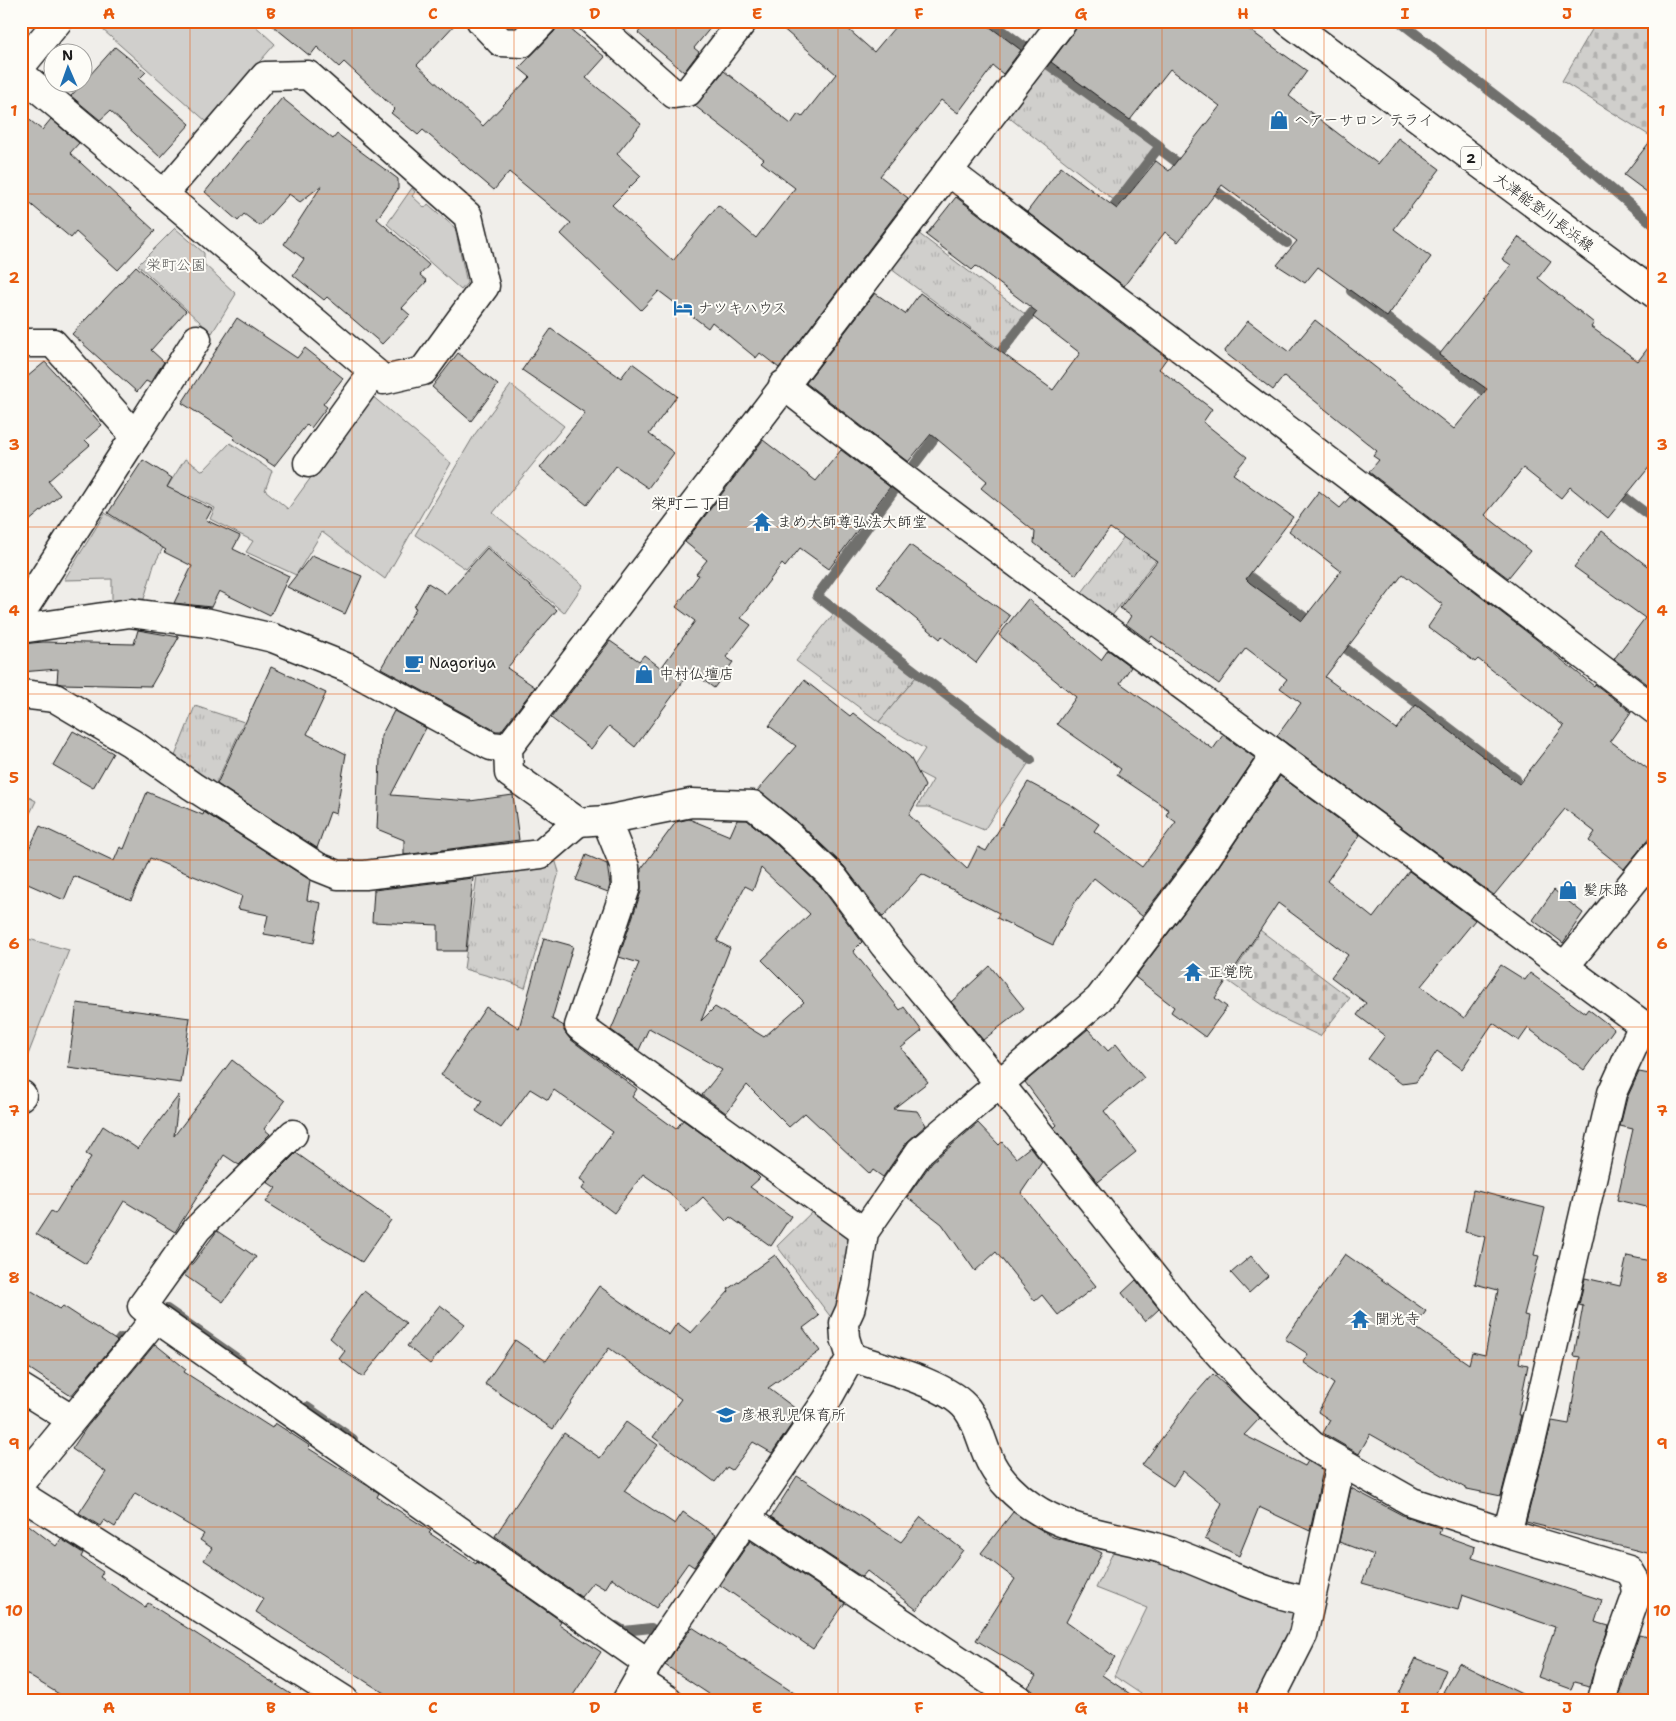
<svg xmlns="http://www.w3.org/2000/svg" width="1676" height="1721" viewBox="0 0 1676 1721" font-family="'Shantell Sans','Klee One',sans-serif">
<defs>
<pattern id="grass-tufts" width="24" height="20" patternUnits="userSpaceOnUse" patternTransform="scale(1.25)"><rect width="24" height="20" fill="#d0cfcc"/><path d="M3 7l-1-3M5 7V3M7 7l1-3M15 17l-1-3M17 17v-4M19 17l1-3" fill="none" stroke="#b2b1af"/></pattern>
<pattern id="cemetery-stones" width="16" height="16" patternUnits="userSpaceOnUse" patternTransform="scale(1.25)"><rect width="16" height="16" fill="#d0cfcc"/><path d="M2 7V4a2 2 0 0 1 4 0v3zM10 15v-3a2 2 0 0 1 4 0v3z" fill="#b2b1af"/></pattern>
</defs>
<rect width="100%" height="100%" fill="#f0eeea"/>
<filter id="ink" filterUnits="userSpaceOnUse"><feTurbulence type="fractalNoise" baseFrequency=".02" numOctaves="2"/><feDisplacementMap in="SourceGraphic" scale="10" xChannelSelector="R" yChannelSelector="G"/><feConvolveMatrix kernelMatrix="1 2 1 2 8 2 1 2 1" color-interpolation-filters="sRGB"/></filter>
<g filter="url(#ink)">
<!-- grass -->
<g fill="url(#grass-tufts)" stroke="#767674">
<path d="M1041,62L1158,147L1115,201L1002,112Z"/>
<path d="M914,230L1025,314L999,349L887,266Z"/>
<path d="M1148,505L1181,528L1107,622L1077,599Z"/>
<path d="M835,612L916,677L879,722L796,661Z"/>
<path d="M195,706L244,722L213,790L171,766Z"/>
<path d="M555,859L559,872L525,988L510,982L464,969L478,868Z"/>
<path d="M817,1207L858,1235L836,1324L777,1246Z"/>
</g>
<!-- cemetery -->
<g fill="url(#cemetery-stones)" stroke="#767674">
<path d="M1597,21H1655V139L1562,81Z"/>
<path d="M1240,915L1350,998L1320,1036L1279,1017L1228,981L1256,938L1235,923Z"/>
</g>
<!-- green -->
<g fill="#d0cfcc" stroke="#767674">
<path d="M250,21L275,44L207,122L94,22Z"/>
<path d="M412,188L415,192L412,196L425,208L428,204L455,228L467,283L461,290L387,224Z"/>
<path d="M175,228L204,253V264L236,294L212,333L138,265Z"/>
<path d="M511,385L564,426L493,513L583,585L564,613L487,546L466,569L415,535L475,434Z"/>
<path d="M371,395L451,463L385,579L322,532L296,575L246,552L253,541L210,519L215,508L190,496L154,565L144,599L112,602V579L64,580L105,513L138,533L185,459L203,471L230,443L272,471L265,490L288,509Z"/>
<path d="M916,677L1030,761L984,830L928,807H917L933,780L912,769L925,749L879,722Z"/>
<path d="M21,793L36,801L21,832Z"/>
<path d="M21,937L69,950L24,1065L21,1064Z"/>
<path d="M1117,1544L1301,1608L1262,1700H1150L1114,1676L1147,1608L1096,1588Z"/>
</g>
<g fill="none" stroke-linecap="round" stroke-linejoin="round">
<!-- stream -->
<g stroke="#706f6d" stroke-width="10">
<path d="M990,21L1030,51"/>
<path d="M1399,21L1565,149L1655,226"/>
<path d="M1043,61L1160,146L1106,216"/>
<path d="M1158,148L1186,169"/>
<path d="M1208,185L1287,243"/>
<path d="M1351,291L1495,399"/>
<path d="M992,363L1042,300"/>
<path d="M908,473L942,428"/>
<path d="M896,488L817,596L1031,760"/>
<path d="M1626,498L1655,520"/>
<path d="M1238,568L1315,625"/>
<path d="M1336,641L1516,779"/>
<path d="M167,1309L241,1361"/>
<path d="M83,1385L121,1338"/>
<path d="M307,1407L353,1439"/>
<path d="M616,1626L624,1631L651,1628"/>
</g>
</g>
<!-- building -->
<g fill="#bbbab6" stroke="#1c1c1c" fill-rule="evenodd">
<path d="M267,21H458L417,65L483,126L530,77L519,68L554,32L560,21L605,57L586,78L641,124L617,154L641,176L612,205L673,261L718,205L756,238L795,188L761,162L764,159L695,106L724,71L791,124L798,114L802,117L836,74L774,21H839L874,52L900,21H982L1021,50L1003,74L993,66L958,113L941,100L880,176L908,198L779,368L760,353L756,358L712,322L708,328L659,291L641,310L561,234L571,223L509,172L494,190L423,130L418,135L391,113L395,109L344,62L339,67L317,47L310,56Z"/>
<path d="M647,21H716L694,48L699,52L684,72L638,33Z"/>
<path d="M1078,21H1237L1307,71L1289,96L1378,164L1398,138L1440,169L1394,229L1431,257L1387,317L1318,267L1305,283L1277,265L1297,241L1222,185L1178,242L1165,232L1124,286L1027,212L1061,167L1117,209L1156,161L1169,171L1220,106L1170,69L1130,120L1051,62L1075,30Z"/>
<path d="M115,47L146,72L139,79L190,124L160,157L110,111L100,120L71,96Z"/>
<path d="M282,98L333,139L337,134L398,179V189L377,219L429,265L420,275L427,281L402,308L410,315L382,344L327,297L324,300L293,275L304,259L284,244L322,185L300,202L289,194L260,226L244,214L238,221L205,192Z"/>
<path d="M21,113L42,130L51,119L79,143L70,153L155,231L118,270L76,232L71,238L21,196Z"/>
<path d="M1655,135V198L1624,175Z"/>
<path d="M956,197L1167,358L1159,369L1212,409L1203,422L1247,457L1233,474L1293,517L1246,579L1250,583L1302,621L1341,571L1289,531L1319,491L1340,508L1350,497L1536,639L1594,686L1595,684L1631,712L1610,741L1655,774V831L1624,869L1589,841L1595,832L1565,809L1494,895L1277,736L1301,703L1280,688L1287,679L1246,648L1219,684L1152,636L1149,641L1126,624L1131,616L1120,608L1157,561L1110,528L1076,575L1034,543L1035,532L981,488L987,481L931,434L908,462L806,383L875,293L905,314L920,293L1053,390L1080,353L1033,317L1037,312L976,266L972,270L926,235ZM1403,574L1443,605L1428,627L1475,662L1478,659L1564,726L1519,784L1416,705L1396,729L1325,677Z"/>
<path d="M1519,237L1551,261L1538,278L1594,323L1591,327L1638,361L1655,339V460L1608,518L1570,487L1561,498L1523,468L1485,515L1530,551L1508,578L1369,472L1379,460L1373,456L1377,451L1284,376L1273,390L1224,352L1248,321L1289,352L1315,320L1454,429L1487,389L1439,355L1511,265L1502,259Z"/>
<path d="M136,266L186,311L151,350L164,362L150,383L146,381L137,392L72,334Z"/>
<path d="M237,318L297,358L305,348L343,378L323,404L327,407L311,428L307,424L274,466L233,439L235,437L182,403Z"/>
<path d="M551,329L621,378L632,363L677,396L649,434L674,453L648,488L616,466L587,505L540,468L585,413L522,370Z"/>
<path d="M458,353L498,385L471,421L432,387Z"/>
<path d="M45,362L102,425L85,440L90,445L48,481L60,495L21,528V382Z"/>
<path d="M763,440L816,481L841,450L890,487L829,569L800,548L785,567L782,564L741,618L751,625L726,657L733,662L714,688L691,671L635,747L609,726L591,749L551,718L610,641L639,661L644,655L661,668L695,621L676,607L699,575L696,574L707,560L685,542Z"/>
<path d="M143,460L172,478L167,487L212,509L206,520L240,536L233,549L289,576L270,616L219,591L211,607L174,603L192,566L164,552L166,550L108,513Z"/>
<path d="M1602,531L1655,572V680L1650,686L1614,659L1645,618L1574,567Z"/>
<path d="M910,545L1010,616L976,663L942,636L940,639L877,587Z"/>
<path d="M487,548L557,610L507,668L535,687L501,731H496L381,668L416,608L414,607L428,583L446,594Z"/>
<path d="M312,555L362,576L345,614L287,587Z"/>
<path d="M1028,599L1101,660L1108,650L1131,667L1120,683L1213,749L1223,735L1255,758L1191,852L1142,916L1094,878L1074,904L1053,945L997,918L999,913L922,874L883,917L844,866L796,820L757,791L796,746L769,726L804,680L850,716L853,713L910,757L925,786L909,815L967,869L978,847L986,851L1028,782L1071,805L1099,824L1094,831L1142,867L1176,822L1166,815L1169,810L1117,775L1121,769L1057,724L1076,697L999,635Z"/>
<path d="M138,630L179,637L151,686L61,684L57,683L58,669L21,672V644L43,642L134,644Z"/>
<path d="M271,667L326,693L307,734L346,754L336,814L330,812L317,848L217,784Z"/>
<path d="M394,711L426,728L391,795L470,801L513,795L519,840L404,855V840L377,829L381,736Z"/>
<path d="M73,731L113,753L93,788L53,765Z"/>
<path d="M1280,776L1360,835L1327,881L1373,918L1409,871L1475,920L1421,986L1464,1018L1501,965L1525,980L1530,973L1585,1013L1588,1009L1614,1029L1584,1070L1528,1028L1519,1041L1493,1023L1462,1069L1437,1051L1416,1082L1402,1084L1368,1059L1385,1036L1357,1015L1366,1003L1331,977L1348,955L1278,903L1215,998L1227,1007L1205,1037L1171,1012L1174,1007L1135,977L1216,870Z"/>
<path d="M147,792L203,815L204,812L310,880L307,900L321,903L314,943L264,934L268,915L238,909L242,896L150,858L131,900L74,876L64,900L21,881V865L40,826L114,861L120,847L124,849Z"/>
<path d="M689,819L730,836L737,820H747L776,844L821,887L862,942L853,951L900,1010L904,1007L922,1031L901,1048L928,1082L893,1109L917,1111L926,1125L907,1142L883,1177L873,1170L870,1174L805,1113L789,1127L747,1085L726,1113L702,1095L722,1070L649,1028L639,1050L611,1030L639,963L619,957L641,892V869L676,822ZM761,868L810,914L762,960L804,1002L764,1037L715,1007L701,1021L730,948L717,941L745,886L753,890Z"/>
<path d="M586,855L607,864L610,885L608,892L576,880Z"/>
<path d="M473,878L466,951H438V925L372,922L374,890Z"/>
<path d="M1554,890L1583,913L1563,943L1533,920Z"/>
<path d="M544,938L573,946L552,1019L564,1026V1031L570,1039L637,1089L632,1097L676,1129L683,1120L751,1169L760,1178L750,1187L791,1216L771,1246L730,1217L726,1221L703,1197L687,1212L670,1193L643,1174L614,1213L582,1189L586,1183L580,1179L613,1132L554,1090L548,1100L530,1089L501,1128L476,1111L482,1101L441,1075L486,1007L519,1028Z"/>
<path d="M990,966L1024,1008L983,1040L951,1002Z"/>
<path d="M77,1003L190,1018L181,1083L68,1068Z"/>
<path d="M1088,1029L1108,1051L1116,1044L1144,1078L1104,1111L1136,1152L1098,1182L1054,1128L1057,1125L1025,1082Z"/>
<path d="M232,1060L285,1101L264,1129L270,1134L239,1165L224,1155L175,1232L124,1201L86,1264L36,1234L51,1211L55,1214L91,1157L86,1154L103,1126L138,1149L179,1095L174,1136Z"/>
<path d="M1639,1072L1655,1075V1209L1617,1200L1633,1129L1620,1126L1627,1098Z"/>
<path d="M978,1123L999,1145L1002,1142L1016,1158L1030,1147L1042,1162L1021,1193L1096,1286L1058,1315L1042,1295L1035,1301L996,1252L975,1271L942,1224L907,1197L932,1162Z"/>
<path d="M296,1153L391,1220L362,1262L266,1202L276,1188L267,1182Z"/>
<path d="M1473,1190L1545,1208L1534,1255L1539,1256L1524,1315L1528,1316L1519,1363L1528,1365L1518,1415H1521L1501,1496L1467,1489L1370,1434L1359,1454L1323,1433L1330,1420L1318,1412L1334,1384L1303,1362L1308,1354L1285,1339L1345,1254L1426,1311L1415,1327L1469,1364L1472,1352L1485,1355L1498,1290L1475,1284L1485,1237L1465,1232Z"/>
<path d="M217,1231L256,1257L223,1302L184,1275Z"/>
<path d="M775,1255L819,1316L803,1328L820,1351L768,1388L800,1412L772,1453L753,1442L732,1470L727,1467L715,1482L653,1437L681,1399L609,1348L553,1429L485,1384L515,1340L546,1361L599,1286L669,1335L677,1323L691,1333L729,1291L728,1289Z"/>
<path d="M1251,1256L1268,1276L1249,1293L1231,1273Z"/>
<path d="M1627,1256L1655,1262V1555L1526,1522L1552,1421L1569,1424L1580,1357L1574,1356L1583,1306L1579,1305L1585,1278L1620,1286Z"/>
<path d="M1136,1280L1159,1309L1145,1322L1122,1293Z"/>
<path d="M21,1284L60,1309L63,1306L117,1341L71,1396L21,1363Z"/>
<path d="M364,1291L406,1323L363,1377L339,1359L345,1351L330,1338Z"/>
<path d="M440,1305L465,1324L430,1364L407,1346Z"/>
<path d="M155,1344L186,1369L184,1372L272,1428L275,1423L310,1446L308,1448L379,1493L377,1497L431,1531L429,1533L476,1564L477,1562L561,1621L559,1624L601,1652L570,1700H395L256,1612L264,1599L204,1560L212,1548L200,1540L204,1534L135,1493L115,1527L104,1520L100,1526L79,1513L106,1472L72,1449L86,1428Z"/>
<path d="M1213,1374L1260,1418L1244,1435L1305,1466L1308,1461L1323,1470L1310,1531L1259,1507L1239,1556L1205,1539L1222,1503L1183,1471L1173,1486L1142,1465L1190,1400Z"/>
<path d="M626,1422L658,1445L624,1491L675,1524L683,1512L716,1535L694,1567L688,1563L656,1608L612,1578L605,1589L593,1582L581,1597L495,1536L564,1433L600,1458Z"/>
<path d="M797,1476L901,1542L921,1517L963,1550L917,1610L867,1571L862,1577L771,1517Z"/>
<path d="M1351,1488L1404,1516L1441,1528L1439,1534L1475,1547L1472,1558L1602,1600L1595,1622L1609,1626L1589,1686L1574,1682L1571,1689L1538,1677L1555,1627L1462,1595L1458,1610L1362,1583L1374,1555L1339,1542Z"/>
<path d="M1013,1512L1053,1537L1090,1547L1102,1553L1066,1622L1115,1657L1102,1675L1139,1700H1044L1028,1687L1036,1676L976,1640L1015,1579L981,1553Z"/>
<path d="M21,1519L56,1546L61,1539L83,1553L81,1557L103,1572L100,1577L145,1607L148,1603L300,1700H69L21,1671Z"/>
<path d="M750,1541L845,1603L813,1649L720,1585Z"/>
<path d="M692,1627L805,1700H718L665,1665Z"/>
<path d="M1639,1635L1655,1639V1700H1637L1619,1695Z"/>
<path d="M1416,1658L1446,1670L1433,1700H1396Z"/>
<path d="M1459,1663L1534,1700H1459L1443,1692Z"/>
</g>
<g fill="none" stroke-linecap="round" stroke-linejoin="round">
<!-- street casing -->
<g stroke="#1c1c1c" stroke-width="31">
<g id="street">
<path d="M481,21L501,42L522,43L543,21"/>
<path d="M592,21L674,94L688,92L743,21"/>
<path d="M1063,21L508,748L509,773L578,822L606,820L691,803L753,805L786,832L833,877L884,945L999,1083L1186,1318L1253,1391L1313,1446L1412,1502L1515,1536L1629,1570L1635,1580L1637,1594L1609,1672L1602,1700"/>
<path d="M21,74L384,380L423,371L485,286L468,216L308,75L265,76L164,194"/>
<path d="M948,171L1655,710"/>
<path d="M21,343H53L135,436L197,339"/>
<path d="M783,385C945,512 1111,633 1277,755C1404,847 1529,941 1655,1034"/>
<path d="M308,463L373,373"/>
<path d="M21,613L135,436"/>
<path d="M21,629L130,613L209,623L273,638L348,668L491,746L508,748"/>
<path d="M21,694L55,698L131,743L192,786L318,867L338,875H365L541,854L578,822"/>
<path d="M606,820L625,867L626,887L579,1026L864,1232"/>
<path d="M1565,966L1655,855"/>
<path d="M21,1096L22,1095"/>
<path d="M156,1318L142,1306L197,1229L293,1134"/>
<path d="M851,1357C883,1368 948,1384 967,1409C980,1426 982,1447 992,1465C1000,1480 1016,1496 1031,1506C1072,1535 1125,1535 1171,1552C1217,1568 1262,1594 1310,1601"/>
<path d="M21,1388L71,1419"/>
<path d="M21,1482L156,1318L648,1663"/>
<path d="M21,1495L344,1700"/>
<path d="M746,1519L1019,1700"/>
<path d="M1507,1533L1532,1438L1612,1093L1643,1025"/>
<path d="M639,1681L668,1700"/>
<path d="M627,1700L648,1663L827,1400L851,1357L845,1338L844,1323L850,1310L856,1284L864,1232L920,1151L1099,999L1204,861L1276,754"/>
<path d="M1270,1700L1303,1635L1341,1463"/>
</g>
</g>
<!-- secondary casing -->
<g stroke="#1c1c1c" stroke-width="31">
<path id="secondary" d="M21,66L58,21"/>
</g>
<!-- primary casing -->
<g stroke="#1c1c1c" stroke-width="31">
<path id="primary" d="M1288,21L1655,294"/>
</g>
<!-- street -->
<use href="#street" stroke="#fdfcf7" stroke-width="28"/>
<!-- secondary -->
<use href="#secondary" stroke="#fdfcf7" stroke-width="28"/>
<!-- primary -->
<use href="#primary" stroke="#fdfcf7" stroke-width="28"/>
</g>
</g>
<!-- grid -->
<path fill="none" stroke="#e8590c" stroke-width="1" stroke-opacity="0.55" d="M190,21V1700M352,21V1700M514,21V1700M676,21V1700M838,21V1700M1000,21V1700M1162,21V1700M1324,21V1700M1486,21V1700M21,194H1655M21,361H1655M21,527H1655M21,694H1655M21,860H1655M21,1027H1655M21,1194H1655M21,1360H1655M21,1527H1655"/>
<!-- icons -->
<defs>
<g id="shop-bare" transform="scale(1.5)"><path d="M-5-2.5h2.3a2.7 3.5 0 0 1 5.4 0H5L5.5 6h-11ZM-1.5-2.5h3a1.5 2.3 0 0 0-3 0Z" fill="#1f6fb2" stroke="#fdfcf7" stroke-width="2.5" paint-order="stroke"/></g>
<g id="hotel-bare" transform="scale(1.5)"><path d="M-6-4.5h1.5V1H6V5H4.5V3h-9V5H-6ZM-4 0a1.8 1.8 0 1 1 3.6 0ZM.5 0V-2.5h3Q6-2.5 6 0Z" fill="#1f6fb2" stroke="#fdfcf7" stroke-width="2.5" paint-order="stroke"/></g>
<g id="temple-bare" transform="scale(1.5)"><path d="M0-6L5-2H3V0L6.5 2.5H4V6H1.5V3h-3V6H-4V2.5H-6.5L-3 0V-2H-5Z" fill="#1f6fb2" stroke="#fdfcf7" stroke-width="2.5" paint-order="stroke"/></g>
<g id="cafe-bare" transform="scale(1.5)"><path d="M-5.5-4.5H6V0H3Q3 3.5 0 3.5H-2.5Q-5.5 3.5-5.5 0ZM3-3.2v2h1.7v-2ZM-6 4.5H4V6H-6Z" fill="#1f6fb2" stroke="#fdfcf7" stroke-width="2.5" paint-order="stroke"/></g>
<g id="school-bare" transform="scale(1.5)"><path d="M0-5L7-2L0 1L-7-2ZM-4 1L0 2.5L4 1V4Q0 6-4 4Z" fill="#1f6fb2" stroke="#fdfcf7" stroke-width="2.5" paint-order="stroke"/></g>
</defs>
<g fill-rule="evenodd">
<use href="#shop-bare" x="1279" y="120"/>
<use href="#hotel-bare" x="683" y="308"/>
<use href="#temple-bare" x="762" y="522"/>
<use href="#cafe-bare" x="414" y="663"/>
<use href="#shop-bare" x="644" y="674"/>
<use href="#shop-bare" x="1568" y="890"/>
<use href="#temple-bare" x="1193" y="972"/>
<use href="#temple-bare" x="1360" y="1319"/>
<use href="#school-bare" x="726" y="1415"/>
</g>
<g text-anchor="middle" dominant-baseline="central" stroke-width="4" stroke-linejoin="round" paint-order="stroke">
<!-- shield labels -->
<rect fill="#fdfcf7" stroke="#605f5e" stroke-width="1" x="1461" y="146.5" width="20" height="23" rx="4"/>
<g font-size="14" font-weight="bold" fill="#1c1c1c">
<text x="1471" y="158">2</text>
</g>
<!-- poi labels -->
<g font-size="15" fill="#1c1c1c" stroke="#fdfcf7" text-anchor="start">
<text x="1294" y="120">ヘアーサロン テライ</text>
<text x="698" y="308">ナツキハウス</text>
<text x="777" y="522">まめ大師尊弘法大師堂</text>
<text x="429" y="663">Nagoriya</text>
<text x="659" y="674">中村仏壇店</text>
<text x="1583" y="890">髪床路</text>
<text x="1208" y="972">正覚院</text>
<text x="1375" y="1319">聞光寺</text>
<text x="741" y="1415">彦根乳児保育所</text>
</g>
<!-- street labels -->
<g font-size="15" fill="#1c1c1c" stroke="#fdfcf7">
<text transform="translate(1544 212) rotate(37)">大津能登川長浜線</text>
</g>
<!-- park labels -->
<g font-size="15" fill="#5b5b5a" stroke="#fdfcf7">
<text x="176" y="265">栄町公園</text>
</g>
<!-- neighbourhood labels -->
<g font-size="16" fill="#1c1c1c" stroke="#fdfcf7">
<text x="691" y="503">栄町二丁目</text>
</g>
</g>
<!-- margin -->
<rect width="1676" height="1721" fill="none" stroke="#fdfcf7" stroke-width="55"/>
<!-- north arrow -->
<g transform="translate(68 68) rotate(358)"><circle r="24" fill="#fdfcf7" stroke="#a3a29f"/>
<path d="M0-4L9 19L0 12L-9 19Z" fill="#1f6fb2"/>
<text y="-8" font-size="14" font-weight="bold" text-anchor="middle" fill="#1c1c1c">N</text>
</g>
<rect x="28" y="28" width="1620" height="1666" fill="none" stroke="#e8590c" stroke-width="2"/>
<g font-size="16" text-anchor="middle" font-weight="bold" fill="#e8590c">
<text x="109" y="19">A</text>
<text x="271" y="19">B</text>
<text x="433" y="19">C</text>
<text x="595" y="19">D</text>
<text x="757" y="19">E</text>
<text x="919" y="19">F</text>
<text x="1081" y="19">G</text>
<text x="1243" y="19">H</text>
<text x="1405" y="19">I</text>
<text x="1567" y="19">J</text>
<text x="14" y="116">1</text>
<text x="1662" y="116">1</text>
<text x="14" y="283">2</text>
<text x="1662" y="283">2</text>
<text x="14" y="450">3</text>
<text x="1662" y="450">3</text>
<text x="14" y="616">4</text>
<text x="1662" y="616">4</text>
<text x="14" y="783">5</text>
<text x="1662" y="783">5</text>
<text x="14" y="949">6</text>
<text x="1662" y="949">6</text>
<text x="14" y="1116">7</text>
<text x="1662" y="1116">7</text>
<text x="14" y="1283">8</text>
<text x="1662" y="1283">8</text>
<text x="14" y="1449">9</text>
<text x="1662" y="1449">9</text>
<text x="14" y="1616">10</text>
<text x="1662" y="1616">10</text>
<text x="109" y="1713">A</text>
<text x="271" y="1713">B</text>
<text x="433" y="1713">C</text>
<text x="595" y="1713">D</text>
<text x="757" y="1713">E</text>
<text x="919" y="1713">F</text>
<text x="1081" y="1713">G</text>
<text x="1243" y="1713">H</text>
<text x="1405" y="1713">I</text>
<text x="1567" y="1713">J</text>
</g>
</svg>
